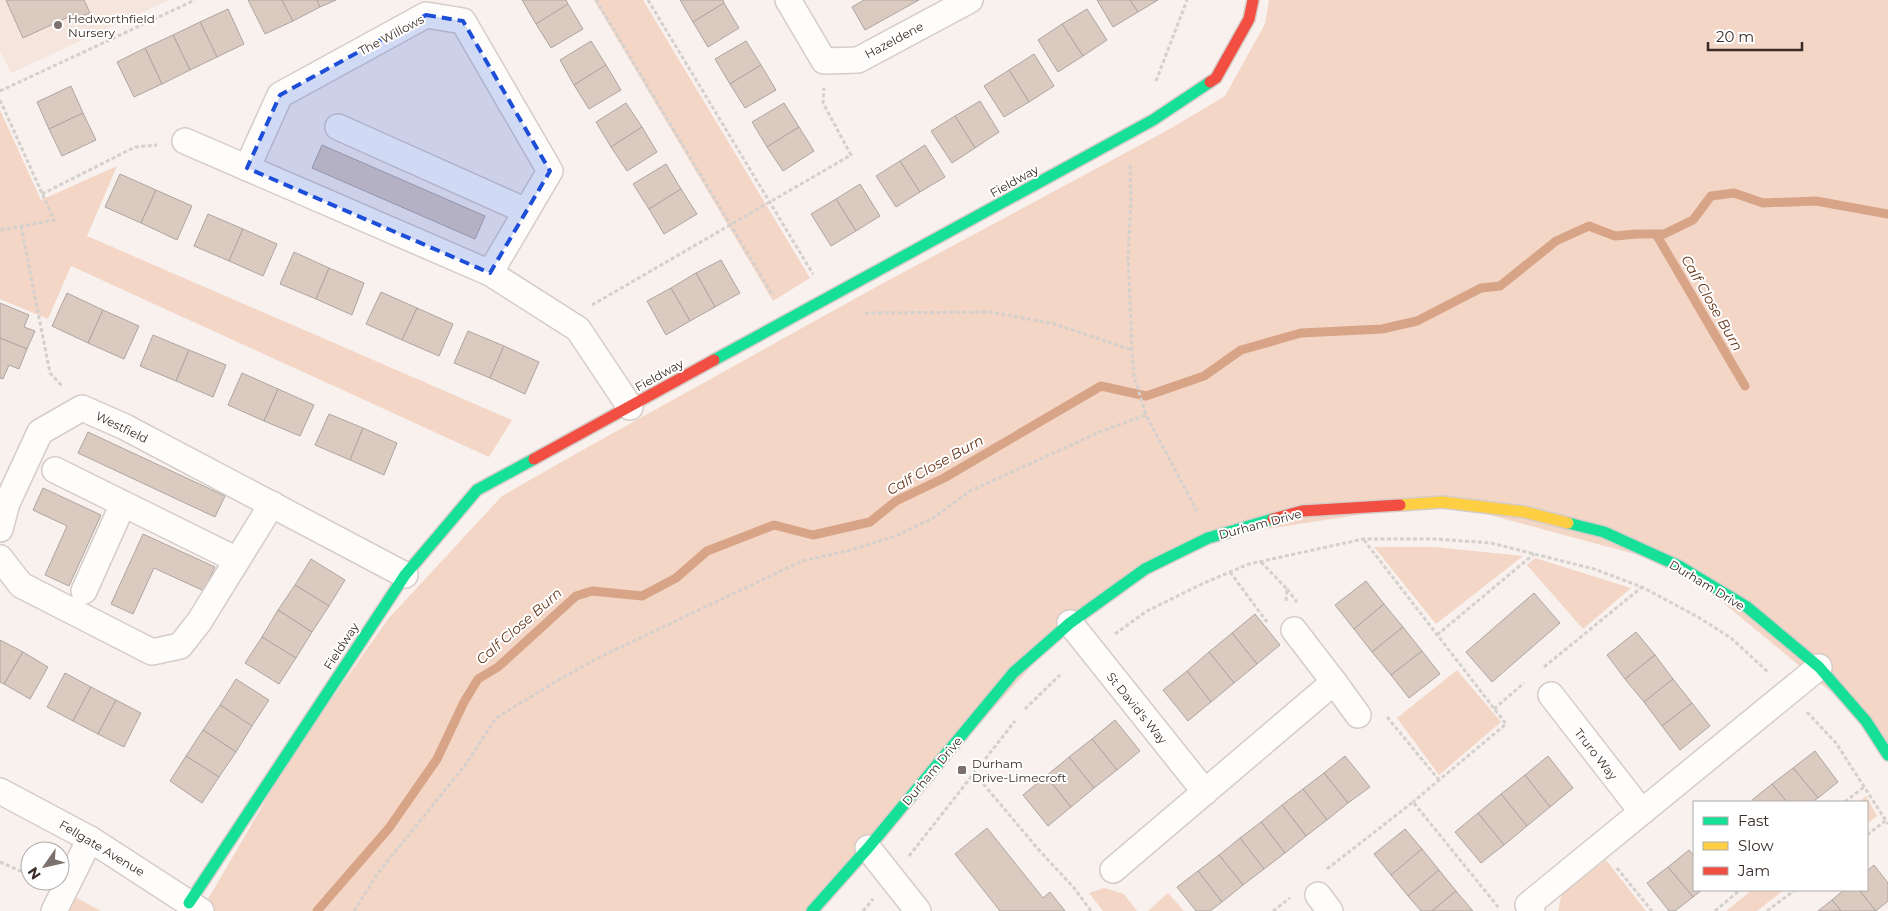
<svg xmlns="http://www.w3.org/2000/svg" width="1888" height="911" viewBox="0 0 1888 911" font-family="Montserrat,sans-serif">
<rect width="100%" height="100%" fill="#f8f1ee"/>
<!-- built -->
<path fill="#f6e5dd" d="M0,0H169L11,73L0,50Z"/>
<!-- green -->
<g fill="#f4d6c7">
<path d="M594,0H643L810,278L773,301Z"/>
<path d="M1269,0H1888V755L1866,721L1679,566L1442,502L1208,538L1070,623L812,911H201L291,757L388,619L502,496L579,452L876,287L1168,130L1225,96L1265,24Z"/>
<path d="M0,110L41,200L117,166L87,236L512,420L489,457L71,266L48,319L0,299Z"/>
<path d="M1374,547H1435L1523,556L1436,624Z"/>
<path d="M1535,558L1631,588L1583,629L1527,565Z"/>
<path d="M1457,670L1501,722L1439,775L1397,718Z"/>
<path d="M1866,796L1877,816L1867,824V802H1859Z"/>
<path d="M1606,860L1646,911H1558L1562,893Z"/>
<path d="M1104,888L1124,894L1137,911H1103L1089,893Z"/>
<path d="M1752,890H1784L1757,911H1726Z"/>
<path d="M64,891L101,911H54Z"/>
<path d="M1168,893L1184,911H1148Z"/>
</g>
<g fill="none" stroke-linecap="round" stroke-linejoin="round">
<!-- stream -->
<g stroke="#d8a487" stroke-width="9">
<path d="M1656,234L1745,386"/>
<path d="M317,911L389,828L437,759L464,702L478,679L498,667L576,596L592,591L642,596L676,578L707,551L774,525L813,535L870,522L896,501L944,478L1101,386L1146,396L1204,376L1241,350L1301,333L1382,329L1417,321L1481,288L1500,286L1556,241L1589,226L1615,236L1636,234H1664L1693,220L1711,196L1734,193L1763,203L1816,201L1888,214"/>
</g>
</g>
<!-- building -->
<g fill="#dbcac0" stroke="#aea5a1">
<path d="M6,0H84L90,13L77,18L75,14L23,38Z"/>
<path d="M248,0H282L293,21L265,34Z"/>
<path d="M282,0H317L320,7L293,21Z"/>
<path d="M317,0H336L320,7Z"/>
<path d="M522,0H566L568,4L536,24Z"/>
<path d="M680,0H723L724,3L693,22Z"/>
<path d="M864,0H919L865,30L852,7Z"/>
<path d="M1097,0H1130L1138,12L1113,27Z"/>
<path d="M1130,0H1158L1138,12Z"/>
<path d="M724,3L739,28L708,47L693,22Z"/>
<path d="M568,4L583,29L551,48L536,24Z"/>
<path d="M228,9L244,44L217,57L200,22Z"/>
<path d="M1087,9L1107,40L1083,56L1062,24Z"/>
<path d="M200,22L217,57L190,70L173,35Z"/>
<path d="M1062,24L1083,56L1058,72L1038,40Z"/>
<path d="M173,35L190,70L162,84L145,48Z"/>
<path d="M591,41L606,65L574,85L560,60Z"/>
<path d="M746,41L761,65L730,84L715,59Z"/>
<path d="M145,48L162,84L134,97L117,62Z"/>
<path d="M1034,54L1054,86L1029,102L1009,70Z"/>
<path d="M606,65L621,90L589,109L574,85Z"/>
<path d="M761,65L776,90L745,108L730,84Z"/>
<path d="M1009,70L1029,102L1004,117L984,86Z"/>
<path d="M71,86L83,113L49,129L37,102Z"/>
<path d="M980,101L999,132L975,148L955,116Z"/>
<path d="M626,103L642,127L611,147L596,122Z"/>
<path d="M784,103L799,127L767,147L752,122Z"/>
<path d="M83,113L96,140L62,156L49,129Z"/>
<path d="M955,116L975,148L952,163L931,131Z"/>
<path d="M642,127L657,152L627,171L611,147Z"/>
<path d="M799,127L814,151L783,171L767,147Z"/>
<path d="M322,145L485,216L475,239L312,168Z"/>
<path d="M925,145L945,177L920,192L900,161Z"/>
<path d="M900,161L920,192L896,207L876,176Z"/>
<path d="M666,164L681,189L649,209L633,184Z"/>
<path d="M120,174L156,190L141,223L105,207Z"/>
<path d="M860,184L880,216L856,231L836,199Z"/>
<path d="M681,189L697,214L664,234L649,209Z"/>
<path d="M156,190L192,206L177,240L141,223Z"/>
<path d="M836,199L856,231L831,246L811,214Z"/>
<path d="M208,214L243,229L229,261L194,246Z"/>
<path d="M243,229L277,244L263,276L229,261Z"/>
<path d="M294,252L329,268L316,299L280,284Z"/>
<path d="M721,260L740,293L715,307L696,273Z"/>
<path d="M329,268L364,283L352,315L316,299Z"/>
<path d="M696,273L715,307L690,321L671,288Z"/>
<path d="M671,288L690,321L666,335L647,301Z"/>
<path d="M381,292L417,308L402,340L366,324Z"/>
<path d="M67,293L103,310L88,343L52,326Z"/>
<path d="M0,303L29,315L24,327L35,331L27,349L0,338Z"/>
<path d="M417,308L453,324L439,356L402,340Z"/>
<path d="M103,310L139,326L124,359L88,343Z"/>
<path d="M468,331L504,346L490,378L454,363Z"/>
<path d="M153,335L189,350L176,381L140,366Z"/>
<path d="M0,338L27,349L19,369L9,365L3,379L0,378Z"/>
<path d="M504,346L539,362L525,394L490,378Z"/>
<path d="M189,350L226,365L213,397L176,381Z"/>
<path d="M242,373L278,389L264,421L228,405Z"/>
<path d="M278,389L314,405L300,436L264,421Z"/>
<path d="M329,414L363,428L350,460L315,445Z"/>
<path d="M363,428L397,443L384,475L350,460Z"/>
<path d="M88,432L225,496L215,517L78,453Z"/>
<path d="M43,488L101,515L69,586L45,575L67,526L33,510Z"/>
<path d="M143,534L215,567L204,591L154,568L133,614L111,604Z"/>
<path d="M311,559L345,580L329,606L295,585Z"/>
<path d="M1366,581L1384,604L1354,629L1335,605Z"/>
<path d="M295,585L329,606L312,632L278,610Z"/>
<path d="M1534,593L1560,623L1492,682L1466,652Z"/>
<path d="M1384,604L1403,627L1372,652L1354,629Z"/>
<path d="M278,610L312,632L296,658L262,637Z"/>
<path d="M1255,614L1280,645L1257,664L1232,633Z"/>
<path d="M1403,627L1422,651L1391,675L1372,652Z"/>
<path d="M1636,632L1655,655L1625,679L1607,655Z"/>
<path d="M1232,633L1257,664L1234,683L1209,652Z"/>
<path d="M262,637L296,658L279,684L245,663Z"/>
<path d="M0,640L23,652L4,684L0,682Z"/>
<path d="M1422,651L1440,674L1409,698L1391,675Z"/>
<path d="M23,652L48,667L30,699L4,684Z"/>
<path d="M1209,652L1234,683L1211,702L1187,671Z"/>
<path d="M1655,655L1673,679L1644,702L1625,679Z"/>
<path d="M1187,671L1211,702L1188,721L1163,690Z"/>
<path d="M65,673L91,687L73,721L47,707Z"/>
<path d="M236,679L269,700L252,726L220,705Z"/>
<path d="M1673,679L1692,703L1662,726L1644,702Z"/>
<path d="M91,687L116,700L98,734L73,721Z"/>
<path d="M116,700L141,713L124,747L98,734Z"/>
<path d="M1692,703L1710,726L1680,750L1662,726Z"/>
<path d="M220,705L252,726L236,752L203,730Z"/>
<path d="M1115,720L1140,751L1117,770L1092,739Z"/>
<path d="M203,730L236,752L219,777L186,756Z"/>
<path d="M1092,739L1117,770L1094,788L1069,757Z"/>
<path d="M1815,751L1838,782L1818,798L1793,768Z"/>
<path d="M186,756L219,777L202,803L170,781Z"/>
<path d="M1345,756L1370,787L1348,803L1324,773Z"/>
<path d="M1548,756L1573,788L1550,807L1525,775Z"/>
<path d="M1069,757L1094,788L1071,807L1046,776Z"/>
<path d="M1793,768L1818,798L1812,802H1787L1772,784Z"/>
<path d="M1324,773L1348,803L1327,820L1303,789Z"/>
<path d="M1525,775L1550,807L1527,826L1501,794Z"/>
<path d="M1046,776L1071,807L1048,826L1023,795Z"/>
<path d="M1772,784L1787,802H1753L1752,800Z"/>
<path d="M1303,789L1327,820L1306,836L1282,805Z"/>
<path d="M1501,794L1527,826L1504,845L1478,813Z"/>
<path d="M1282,805L1306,836L1285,853L1261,822Z"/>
<path d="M1478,813L1504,845L1481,863L1455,832Z"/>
<path d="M1261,822L1285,853L1264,869L1240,838Z"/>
<path d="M987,828L1043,898L1050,892L1065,911H1000L955,854Z"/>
<path d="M1405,829L1422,849L1391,875L1374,854Z"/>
<path d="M1240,838L1264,869L1243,885L1219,855Z"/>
<path d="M1422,849L1439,870L1408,896L1391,875Z"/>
<path d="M1689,850L1694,856V890H1702L1693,897L1668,867Z"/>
<path d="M1219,855L1243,885L1222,902L1198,871Z"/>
<path d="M1874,865L1888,883V901L1876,911L1859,890H1867V871Z"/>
<path d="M1668,867L1693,897L1675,911H1669L1647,883Z"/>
<path d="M1439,870L1456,891L1432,911H1421L1408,896Z"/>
<path d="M1198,871L1222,902L1210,911H1196L1177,887Z"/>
<path d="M1844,890H1859L1876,911H1841L1832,900Z"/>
<path d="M1456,891L1473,911H1432Z"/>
<path d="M1832,900L1841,911H1818Z"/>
</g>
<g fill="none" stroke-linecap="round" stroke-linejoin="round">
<!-- street casing -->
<g stroke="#d6ccc8" stroke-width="28">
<g id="street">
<path d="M788,0L824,61L858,60L970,0"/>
<path d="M338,127L526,211"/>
<path d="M185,141L490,273L578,329L630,407"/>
<path d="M247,168L280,95L426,15L463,21L550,171L490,273"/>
<path d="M55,470L237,560"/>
<path d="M0,529L7,503L40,432L82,408L125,427L405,575"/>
<path d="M0,558L21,585L152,652L180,646L199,622L272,504"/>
<path d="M84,591L123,504"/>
<path d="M1070,623L1205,792"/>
<path d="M1334,682L1358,715"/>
<path d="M1551,695L1642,812"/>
<path d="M0,791L90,839L201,911"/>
<path d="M868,848L918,911"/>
<path d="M1113,870L1334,682L1294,630"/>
<path d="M1318,895L1330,911"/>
<path d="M54,911L90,839"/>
<path d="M1532,911L1528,905L1819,667"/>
</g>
</g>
<!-- fast casing -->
<g stroke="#d6ccc8" stroke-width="14">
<g id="fast">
<path d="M714,360L1153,120L1210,82"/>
<path d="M1568,523L1604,532L1679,566L1747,607L1819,667L1866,721L1888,755"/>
<path d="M189,903L405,575L477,490L534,459"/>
<path d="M812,911L868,848L1014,672L1070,623L1145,569L1208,538L1273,519"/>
</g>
</g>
<!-- slow casing -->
<g stroke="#d6ccc8" stroke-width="14">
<path id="slow" d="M1400,505L1442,502L1525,512L1568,523"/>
</g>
<!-- jam casing -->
<g stroke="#d6ccc8" stroke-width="14">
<g id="jam">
<path d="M1210,82L1216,78L1249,19L1253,0"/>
<path d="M534,459L714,360"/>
<path d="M1273,519L1302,511L1400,505"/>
</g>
</g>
<!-- path -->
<g stroke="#d4d0cd" stroke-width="3" stroke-dasharray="4 2.5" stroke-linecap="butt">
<path d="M596,0L773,296"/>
<path d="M648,0L813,274"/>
<path d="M1156,81L1187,0"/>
<path d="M0,91L195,0"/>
<path d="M0,100L54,220L0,230"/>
<path d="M1130,165L1131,200L1128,255L1132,350L1134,376L1146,415"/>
<path d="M42,194L135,147L157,145"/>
<path d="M21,226L50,373L63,387"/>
<path d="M592,305L851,155L823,103L824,88"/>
<path d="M865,313L991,312L1055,324L1132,350"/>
<path d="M1364,540L1506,724L1413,802"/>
<path d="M1261,562L1287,589L1286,602"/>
<path d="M1230,572L1267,622"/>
<path d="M1287,589L1297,602"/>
<path d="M1115,634L1147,611L1204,583L1249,564L1363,539H1436L1491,543L1594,569L1642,587L1698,617L1731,638L1768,672"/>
<path d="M1437,635L1534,554"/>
<path d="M1544,667L1642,587"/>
<path d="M1025,709L1060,675"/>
<path d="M1494,709L1524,683"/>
<path d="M1807,712L1836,743L1888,824"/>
<path d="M1387,717L1439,780"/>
<path d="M975,774L1038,849L1074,888L1091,911"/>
<path d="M1845,802L1865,786"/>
<path d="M1867,835L1885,821"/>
<path d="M909,856L1015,721"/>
<path d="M0,862L30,875"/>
<path d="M1617,868L1652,911"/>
<path d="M1327,869L1413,802L1499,908"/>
<path d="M354,911L378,873L466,764L496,718L560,679L602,656L802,561L847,551L896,536L933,518L970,491L1102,431L1146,415L1197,511"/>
<path d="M863,911L873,899"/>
<path d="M1273,911L1290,898"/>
<path d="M1715,911L1740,890"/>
<path d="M1767,911L1795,890"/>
</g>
<!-- street -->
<use href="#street" stroke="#fefdfc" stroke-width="25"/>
<!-- fast -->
<use href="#fast" stroke="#16e098" stroke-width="11"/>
<!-- slow -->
<use href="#slow" stroke="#ffcf43" stroke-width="11"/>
<!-- jam -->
<use href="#jam" stroke="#f24e42" stroke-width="11"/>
</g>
<!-- marked area -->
<path fill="#1d4ed8" fill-opacity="0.2" stroke="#1d4ed8" stroke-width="4" stroke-dasharray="10 6" stroke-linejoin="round" d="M426,15L463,21L550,171L490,273L247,168L280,95Z"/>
<!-- markers -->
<g fill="#7c716c" stroke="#fff" stroke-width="2">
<circle cx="58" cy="25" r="5"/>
<rect x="957" y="765" width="10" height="10" rx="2.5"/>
</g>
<g text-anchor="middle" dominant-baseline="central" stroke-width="4" stroke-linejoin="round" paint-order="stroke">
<!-- poi labels -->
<g font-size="12" fill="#392c26" stroke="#fff" text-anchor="start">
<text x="68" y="18">Hedworthfield<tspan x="68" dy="14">Nursery</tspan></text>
<text x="972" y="763">Durham<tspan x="972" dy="14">Drive-Limecroft</tspan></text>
</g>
<!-- street labels -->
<g font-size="12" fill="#392c26" stroke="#fff">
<text transform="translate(391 35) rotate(-28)">The Willows</text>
<text transform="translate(894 40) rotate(-28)">Hazeldene</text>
<text transform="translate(1014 181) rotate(-29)">Fieldway</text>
<text transform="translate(659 375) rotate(-29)">Fieldway</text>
<text transform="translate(122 427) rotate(26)">Westfield</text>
<text transform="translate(1260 524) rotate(-15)">Durham Drive</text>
<text transform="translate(1707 585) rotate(31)">Durham Drive</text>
<text transform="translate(341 646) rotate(-57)">Fieldway</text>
<text transform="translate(1137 708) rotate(51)">St David's Way</text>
<text transform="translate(1596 754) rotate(52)">Truro Way</text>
<text transform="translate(932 771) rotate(-50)">Durham Drive</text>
<text transform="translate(102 848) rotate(31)">Fellgate Avenue</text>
</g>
<!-- water labels -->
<g font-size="14" font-style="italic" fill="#663619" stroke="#fff">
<text transform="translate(1712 303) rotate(60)">Calf Close Burn</text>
<text transform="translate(935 465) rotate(-29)">Calf Close Burn</text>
<text transform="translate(519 626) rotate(-41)">Calf Close Burn</text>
</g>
</g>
<!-- legend -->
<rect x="1693" y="801" width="175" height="90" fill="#ffffff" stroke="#b0aba8"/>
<rect x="1703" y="817" width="25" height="8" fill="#16e098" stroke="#b0aba8"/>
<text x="1738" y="826" font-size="15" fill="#392c26">Fast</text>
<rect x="1703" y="842" width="25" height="8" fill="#ffcf43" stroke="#b0aba8"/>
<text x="1738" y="851" font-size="15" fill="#392c26">Slow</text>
<rect x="1703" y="867" width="25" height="8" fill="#f24e42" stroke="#b0aba8"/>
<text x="1738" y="876" font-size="15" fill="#392c26">Jam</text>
<!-- north arrow -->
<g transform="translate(45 866) rotate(236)"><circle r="24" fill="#ffffff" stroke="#b0aba8"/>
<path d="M0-4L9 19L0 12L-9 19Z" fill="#7c716c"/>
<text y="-8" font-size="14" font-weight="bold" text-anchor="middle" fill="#392c26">N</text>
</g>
<!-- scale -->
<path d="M1708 42v8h94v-8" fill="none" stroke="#392c26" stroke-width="2.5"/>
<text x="1716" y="42" font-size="15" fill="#392c26" stroke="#ffffff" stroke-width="4" paint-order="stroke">20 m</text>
</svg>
